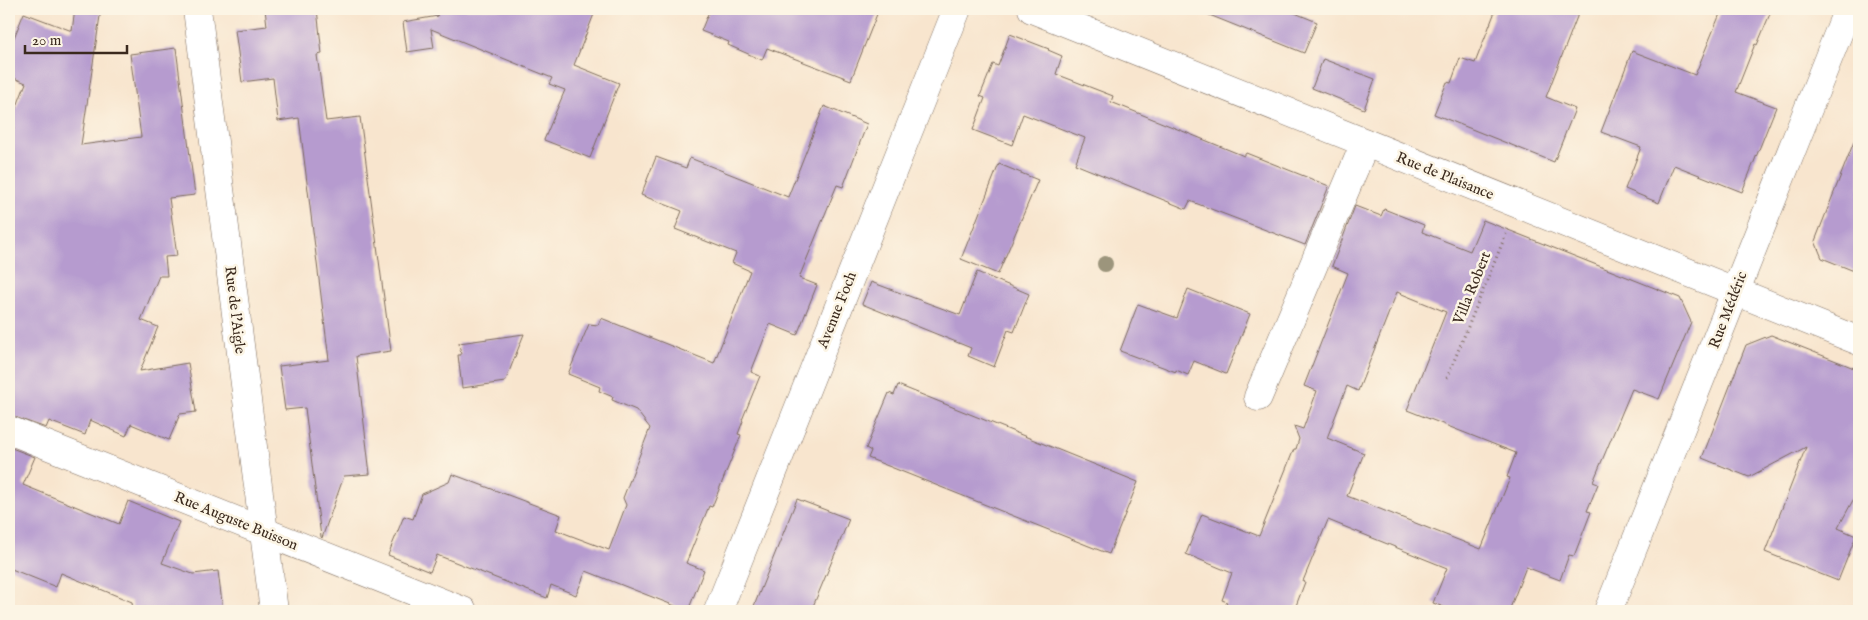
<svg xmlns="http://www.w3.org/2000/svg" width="1868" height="620" viewBox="0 0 1868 620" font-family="'IM FELL English',serif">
<rect width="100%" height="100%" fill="#fcf5e5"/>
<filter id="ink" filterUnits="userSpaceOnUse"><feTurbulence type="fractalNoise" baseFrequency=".02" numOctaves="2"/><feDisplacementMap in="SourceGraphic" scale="10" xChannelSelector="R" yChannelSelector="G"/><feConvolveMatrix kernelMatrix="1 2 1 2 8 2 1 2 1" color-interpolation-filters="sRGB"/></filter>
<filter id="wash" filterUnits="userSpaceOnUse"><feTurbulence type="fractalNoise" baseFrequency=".0096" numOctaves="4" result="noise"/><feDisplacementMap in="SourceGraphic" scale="20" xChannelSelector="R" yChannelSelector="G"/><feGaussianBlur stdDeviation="1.12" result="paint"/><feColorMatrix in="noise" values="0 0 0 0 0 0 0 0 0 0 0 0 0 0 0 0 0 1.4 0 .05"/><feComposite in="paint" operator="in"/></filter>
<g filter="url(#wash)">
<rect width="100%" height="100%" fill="#f8e5ce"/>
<g id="blocks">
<!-- building -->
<g fill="#b69bcf" fill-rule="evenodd">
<path d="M75,9H101L81,145L141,137L130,54L176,48L195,195L169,198L177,256L165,257L167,276H159L141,320L158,327L140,371L188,363L196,412L180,414L169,440L131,424L126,436L90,420L85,435L49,421L46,428L9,415V141L14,128L12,119L26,83L9,76V50L24,13L72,31Z"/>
<path d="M265,9H317L322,54L317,55L326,121L360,117L391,351L356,356L370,474L344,476L322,538L321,537L305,408L285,410L279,366L329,360L299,118L278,121L273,78L242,82L235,30L267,26Z"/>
<path d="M432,9H596L574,65L619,83L590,158L544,140L565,90L549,84L552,78L431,29L434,48L407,52L403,22L438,16Z"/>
<path d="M710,9H879L851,80L767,48L762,60L728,45L729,42L701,31Z"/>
<path d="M1197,9H1285L1317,22L1304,53L1197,10Z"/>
<path d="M1496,9H1580L1546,97L1575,109L1554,162L1434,114L1447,82L1451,83L1460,58L1475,63Z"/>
<path d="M1722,9H1772L1757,45L1755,44L1736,92L1776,107L1742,192L1674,165L1659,203L1625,189L1641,147L1601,132L1632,51L1695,75Z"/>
<path d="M1010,34L1049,49L1048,50L1062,56L1056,74L1113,96L1111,102L1244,156L1246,153L1329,186L1305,245L1190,201L1186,209L1075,164L1085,138L1023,114L1012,145L973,130L985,98L980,96L993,64L998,66Z"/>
<path d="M1323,59L1375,79L1364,109L1312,88Z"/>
<path d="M824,106L867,124L843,187L837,185L799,278L817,285L797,335L770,324L751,372L760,376L742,420L743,421L738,434L741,435L712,507L709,506L686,563L704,570L688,611L586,571L576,595L551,585L547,598L437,555L430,572L388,555L404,516L413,519L422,494L449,482L452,474L561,515L556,530L609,550L626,505L623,498L650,428L636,410L612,400L613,397L599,391L600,387L568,374L589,324L598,325L601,318L714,363L750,271L732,263L736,253L675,229L682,211L641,195L656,157L686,168L690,158L788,197Z"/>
<path d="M1857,134L1859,135V273L1822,258L1815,241Z"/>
<path d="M999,164L1038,180L998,274L961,259Z"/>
<path d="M1355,206L1381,216L1384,209L1424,225L1422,232L1470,251L1483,220L1680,298L1691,322L1659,399L1632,389L1593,482L1598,484L1587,511L1591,512L1574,556L1569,555L1560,580L1526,567L1509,611H1454L1433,603L1447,568L1328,520L1303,581L1305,582L1294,611H1222L1227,602L1222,600L1232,573L1186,554L1202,514L1259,536L1294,449H1296L1299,439L1294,426L1303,429L1317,391L1304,386L1348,273L1332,266ZM1397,292L1446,312L1407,410L1516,453L1507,477L1510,478L1481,549L1347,496L1364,453L1327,438L1347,386L1358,391Z"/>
<path d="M977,272L1029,294L1014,332L1008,330L994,367L968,356L971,348L862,304L871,282L960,315Z"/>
<path d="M1188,289L1250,314L1226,374L1194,361L1188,375L1176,370V372L1120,351L1138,304L1177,318Z"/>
<path d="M524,334L505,382L462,388L458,355H461L459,343Z"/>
<path d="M1771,335L1859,370V489L1838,528L1856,536L1838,581L1765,552L1806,447L1749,477L1702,458L1746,345Z"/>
<path d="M898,385L1138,482L1109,554L868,458L871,451L866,448L889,393L894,395Z"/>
<path d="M9,447L35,457L23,485L119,524L128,501L179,522L162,563L193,574L218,571L223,611H133L132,602L61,573L56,587L9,568Z"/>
<path d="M797,499L849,519L837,549L811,611H752Z"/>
</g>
</g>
</g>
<g filter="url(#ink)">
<use href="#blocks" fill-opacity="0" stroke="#7d6b5c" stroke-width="1"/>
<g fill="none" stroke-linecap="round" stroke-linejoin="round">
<!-- minor casing -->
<g stroke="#7d6b5c" stroke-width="29">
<g id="minor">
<path d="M197,9L274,611"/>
<path d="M1032,9L1859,341"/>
<path d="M1258,397L1365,143"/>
<path d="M9,430L463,611"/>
<path d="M718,611L957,9"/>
<path d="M1608,611L1848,9"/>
</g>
</g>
<!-- path -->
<path stroke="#7d6b5c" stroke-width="3" stroke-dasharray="1 4" stroke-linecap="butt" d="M1447,378L1506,234"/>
<!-- minor -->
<use href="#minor" stroke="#fff" stroke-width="28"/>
</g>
<!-- trees -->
<circle fill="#9c957c" cx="1105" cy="264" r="8"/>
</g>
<g text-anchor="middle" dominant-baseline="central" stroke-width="5" stroke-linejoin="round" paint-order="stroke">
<!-- street labels -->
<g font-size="15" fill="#3b2a1e" stroke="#fcf5e5">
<text transform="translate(1445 176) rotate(22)">Rue de Plaisance</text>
<text transform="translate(1472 288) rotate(-68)">Villa Robert</text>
<text transform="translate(235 310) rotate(83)">Rue de l'Aigle</text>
<text transform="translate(837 310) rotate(-68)">Avenue Foch</text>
<text transform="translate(1728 310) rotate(-69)">Rue Médéric</text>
<text transform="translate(236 521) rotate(22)">Rue Auguste Buisson</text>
</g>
</g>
<!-- margin -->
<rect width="1868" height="620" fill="none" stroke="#fcf5e5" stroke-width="30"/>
<!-- scale -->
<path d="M25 45v8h102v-8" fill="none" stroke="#3b2a1e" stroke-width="2.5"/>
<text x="32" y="45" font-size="15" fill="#3b2a1e" stroke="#fcf5e5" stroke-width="4" paint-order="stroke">20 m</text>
</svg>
